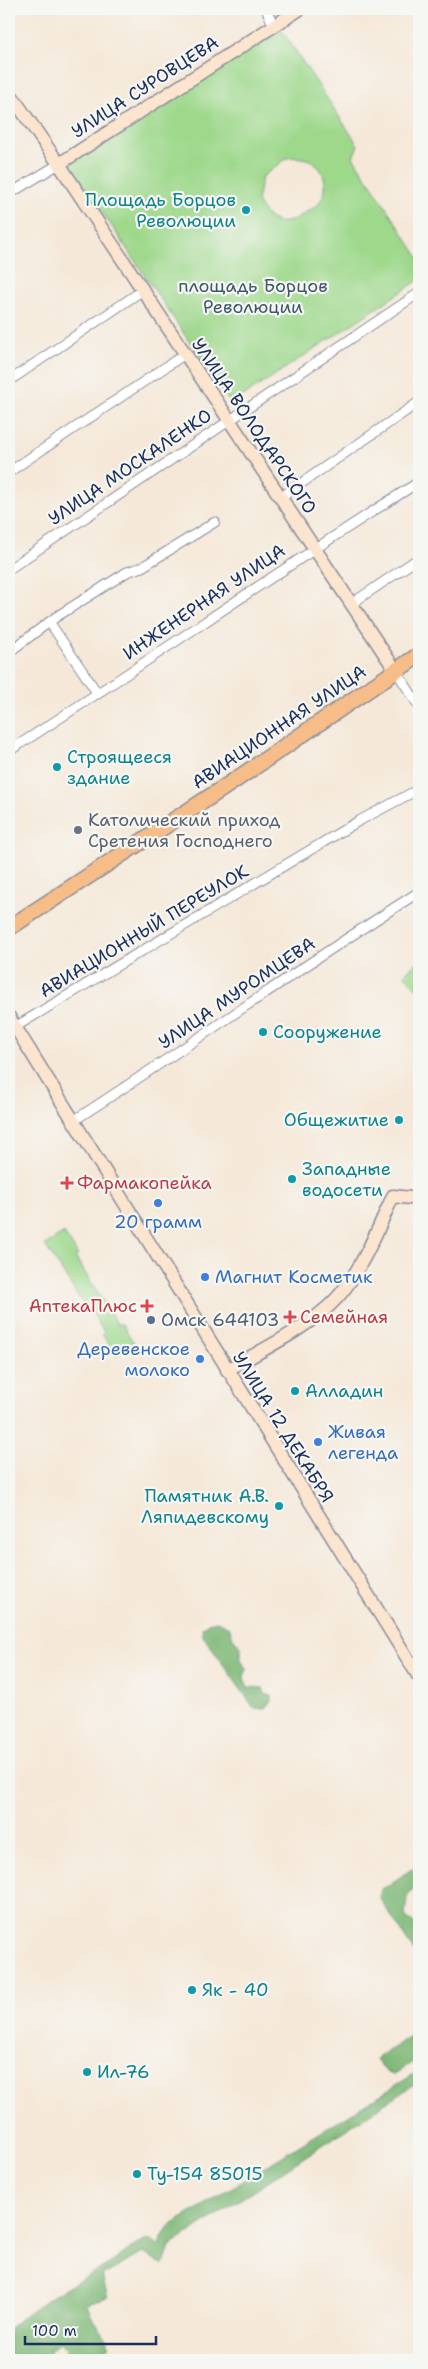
<svg xmlns="http://www.w3.org/2000/svg" width="428" height="2369" viewBox="0 0 428 2369" font-family="'Shantell Sans',sans-serif">
<rect width="100%" height="100%" fill="#f6f6f2"/>
<filter id="ink" filterUnits="userSpaceOnUse"><feTurbulence type="fractalNoise" baseFrequency=".02" numOctaves="2"/><feDisplacementMap in="SourceGraphic" scale="10" xChannelSelector="R" yChannelSelector="G"/><feConvolveMatrix kernelMatrix="1 2 1 2 8 2 1 2 1" color-interpolation-filters="sRGB"/></filter>
<filter id="wash" filterUnits="userSpaceOnUse"><feTurbulence type="fractalNoise" baseFrequency=".0096" numOctaves="4" result="noise"/><feDisplacementMap in="SourceGraphic" scale="20" xChannelSelector="R" yChannelSelector="G"/><feGaussianBlur stdDeviation="1.12" result="paint"/><feColorMatrix in="noise" values="0 0 0 0 0 0 0 0 0 0 0 0 0 0 0 0 0 1.4 0 .05"/><feComposite in="paint" operator="in"/></filter>
<g filter="url(#wash)">
<rect width="100%" height="100%" fill="#f5e8d8"/>
<!-- green -->
<g fill="#9dd88b" stroke="#5c8474" fill-rule="evenodd">
<path d="M281,29L358,145L353,157L419,258V280L231,404L70,164ZM287,158C295,157 306,157 313,162C325,170 329,188 321,200C318,206 312,209 306,212C284,228 270,226 257,201L262,177Z"/>
<path d="M419,961V989L418,990L404,974Z"/>
<path d="M64,1233L78,1255L75,1257L118,1325L121,1323L135,1344L116,1356L102,1334L104,1332L88,1306L85,1307L45,1245Z"/>
</g>
<!-- forest -->
<g fill="#7eb877" stroke="#4c746a">
<path d="M217,1621L229,1627L233,1638L241,1647V1660L246,1669L244,1678L248,1687L263,1688L265,1694L271,1696V1702L265,1709L254,1708L203,1636L202,1628L208,1623Z"/>
<path d="M419,1864V1883L407,1897L405,1916L419,1927V1959L379,1897L381,1890Z"/>
<path d="M419,2030V2058L393,2075L386,2072L376,2059Z"/>
<path d="M419,2071V2081L170,2246L164,2265L143,2253L102,2276L108,2297L87,2303L92,2318L108,2340V2347L88,2360H61L60,2356L68,2350L61,2342L49,2351L55,2359L9,2360V2328C40,2300 77,2283 112,2262C124,2254 138,2240 152,2240L158,2246L160,2245L162,2237L170,2226Z"/>
</g>
</g>
<g filter="url(#ink)">
<g fill="none" stroke-linecap="round" stroke-linejoin="round">
<!-- street casing -->
<g stroke="#888c9b" stroke-width="11">
<g id="street">
<path d="M266,9L274,26"/>
<path d="M9,194L59,164"/>
<path d="M9,381L143,290"/>
<path d="M9,472L185,354"/>
<path d="M280,498L419,402"/>
<path d="M9,569L419,293"/>
<path d="M351,604L419,558"/>
<path d="M50,623L98,694"/>
<path d="M9,652L56,617L127,572L142,567L215,522"/>
<path d="M396,671L419,706"/>
<path d="M9,751C147,663 280,569 419,482"/>
<path d="M15,1027L357,822L419,789"/>
<path d="M73,1121C189,1046 302,966 419,892"/>
</g>
</g>
<!-- secondary casing -->
<g stroke="#888c9b" stroke-width="15">
<g id="secondary">
<path d="M9,92L63,170L396,671"/>
<path d="M59,164L300,9"/>
<path d="M9,1017L419,1677"/>
<path d="M227,1370C260,1351 310,1327 336,1299C359,1275 379,1227 393,1196L419,1199"/>
</g>
</g>
<!-- primary casing -->
<g stroke="#888c9b" stroke-width="18">
<path id="primary" d="M9,928L231,783L419,655"/>
</g>
<!-- street -->
<use href="#street" stroke="#fff" stroke-width="9"/>
<!-- secondary -->
<use href="#secondary" stroke="#fce5cf" stroke-width="12"/>
<!-- primary -->
<use href="#primary" stroke="#f7bd88" stroke-width="15"/>
</g>
</g>
<!-- markers -->
<g fill="#0f9aa8" stroke="#f6f6f2" stroke-width="2">
<circle cx="246" cy="210" r="5"/>
<circle cx="57" cy="767" r="5"/>
<circle cx="263" cy="1032" r="5"/>
<circle cx="399" cy="1120" r="5"/>
<circle cx="292" cy="1179" r="5"/>
<circle cx="295" cy="1391" r="5"/>
<circle cx="279" cy="1506" r="5"/>
<circle cx="192" cy="1990" r="5"/>
<circle cx="87" cy="2072" r="5"/>
<circle cx="137" cy="2174" r="5"/>
</g>
<circle fill="#6b7280" stroke="#f6f6f2" stroke-width="2" cx="78" cy="830" r="5"/>
<g fill="#e0444e" stroke="#f6f6f2" stroke-width="2">
<path d="M64.5 1175.5h5v5h5v5h-5v5h-5v-5h-5v-5h5z"/>
<path d="M144.5 1298.5h5v5h5v5h-5v5h-5v-5h-5v-5h5z"/>
<path d="M287.5 1309.5h5v5h5v5h-5v5h-5v-5h-5v-5h5z"/>
</g>
<g fill="#3f7fe0" stroke="#f6f6f2" stroke-width="2">
<circle cx="158" cy="1203" r="5"/>
<circle cx="205" cy="1277" r="5"/>
<circle cx="200" cy="1359" r="5"/>
<circle cx="318" cy="1442" r="5"/>
</g>
<circle fill="#5c6f8a" stroke="#f6f6f2" stroke-width="2" cx="151" cy="1320" r="5"/>
<g text-anchor="middle" dominant-baseline="central" stroke-width="4.5" stroke-linejoin="round" paint-order="stroke">
<!-- street labels -->
<g font-size="18" fill="#1b2f5e" stroke="#f6f6f2">
<text transform="translate(145 87) rotate(-33)">УЛИЦА СУРОВЦЕВА</text>
<text transform="translate(254 426) rotate(56)">УЛИЦА ВОЛОДАРСКОГО</text>
<text transform="translate(130 467) rotate(-34)">УЛИЦА МОСКАЛЕНКО</text>
<text transform="translate(204 602) rotate(-34)">ИНЖЕНЕРНАЯ УЛИЦА</text>
<text transform="translate(279 727) rotate(-34)">АВИАЦИОННАЯ УЛИЦА</text>
<text transform="translate(144 931) rotate(-31)">АВИАЦИОННЫЙ ПЕРЕУЛОК</text>
<text transform="translate(237 993) rotate(-34)">УЛИЦА МУРОМЦЕВА</text>
<text transform="translate(283 1427) rotate(58)">УЛИЦА 12 ДЕКАБРЯ</text>
</g>
<!-- culture labels -->
<g font-size="18" fill="#0d838f" stroke="#f6f6f2" text-anchor="start">
<text x="236" y="200" text-anchor="end">Площадь Борцов<tspan x="236" dy="21">Революции</tspan></text>
<text x="67" y="757">Строящееся<tspan x="67" dy="21">здание</tspan></text>
<text x="273" y="1032">Сооружение</text>
<text x="389" y="1120" text-anchor="end">Общежитие</text>
<text x="302" y="1169">Западные<tspan x="302" dy="21">водосети</tspan></text>
<text x="305" y="1391">Алладин</text>
<text x="269" y="1496" text-anchor="end">Памятник А.В.<tspan x="269" dy="21">Ляпидевскому</tspan></text>
<text x="202" y="1990">Як - 40</text>
<text x="97" y="2072">Ил-76</text>
<text x="147" y="2174">Ту-154 85015</text>
</g>
<!-- park labels -->
<g font-size="18" fill="#3c5969" stroke="#f6f6f2">
<text x="253" y="286">площадь Борцов<tspan x="253" dy="21">Революции</tspan></text>
</g>
<!-- worship labels -->
<g font-size="18" fill="#5b616d" stroke="#f6f6f2" text-anchor="start">
<text x="88" y="820">Католический приход<tspan x="88" dy="21">Сретения Господнего</tspan></text>
</g>
<!-- health labels -->
<g font-size="18" fill="#be3a42" stroke="#f6f6f2" text-anchor="start">
<text x="77" y="1183">Фармакопейка</text>
<text x="137" y="1306" text-anchor="end">АптекаПлюс</text>
<text x="300" y="1317">Семейная</text>
</g>
<!-- shop labels -->
<g font-size="18" fill="#366cbe" stroke="#f6f6f2" text-anchor="start">
<text x="158" y="1222" text-anchor="middle">20 грамм</text>
<text x="215" y="1277">Магнит Косметик</text>
<text x="190" y="1349" text-anchor="end">Деревенское<tspan x="190" dy="21">молоко</tspan></text>
<text x="328" y="1432">Живая<tspan x="328" dy="21">легенда</tspan></text>
</g>
<!-- service labels -->
<g font-size="18" fill="#4e5e75" stroke="#f6f6f2" text-anchor="start">
<text x="161" y="1320">Омск 644103</text>
</g>
</g>
<!-- margin -->
<rect width="428" height="2369" fill="none" stroke="#f6f6f2" stroke-width="30"/>
<!-- scale -->
<path d="M25 2336v8h131v-8" fill="none" stroke="#1b2f5e" stroke-width="2.5"/>
<text x="32" y="2336" font-size="15" fill="#1b2f5e" stroke="#f6f6f2" stroke-width="4" paint-order="stroke">100 m</text>
</svg>
